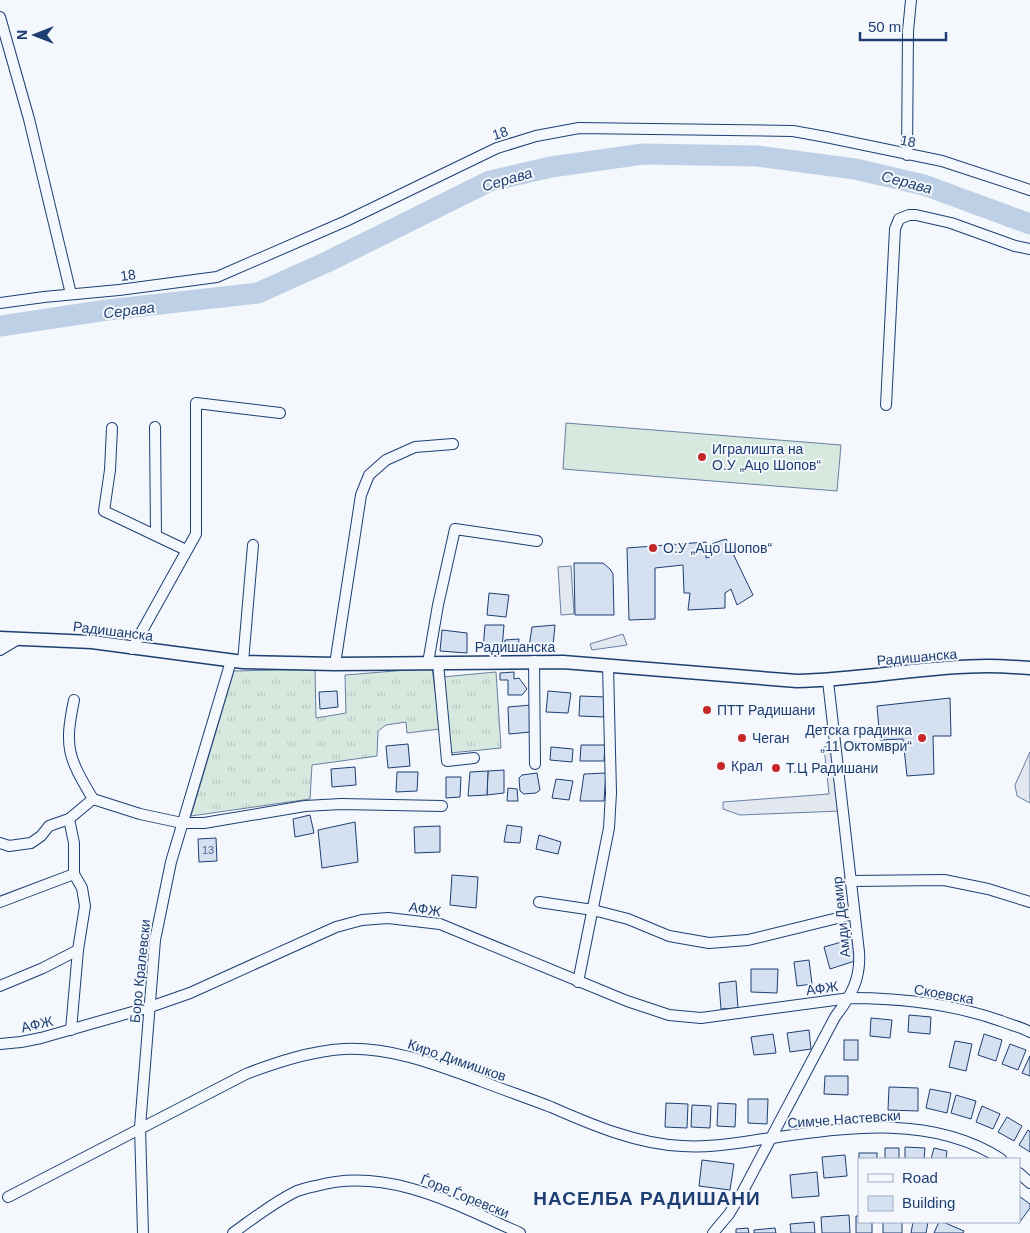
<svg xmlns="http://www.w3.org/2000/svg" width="1030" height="1233" viewBox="0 0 1030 1233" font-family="Arial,sans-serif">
<defs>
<pattern id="grass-tufts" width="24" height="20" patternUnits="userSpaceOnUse" patternTransform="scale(1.25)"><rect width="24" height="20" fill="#d7e8df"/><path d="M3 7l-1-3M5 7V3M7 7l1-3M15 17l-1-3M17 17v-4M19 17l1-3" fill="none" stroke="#b8c8c3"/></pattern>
</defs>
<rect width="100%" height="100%" fill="#f4f7fb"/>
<!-- grass -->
<g fill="url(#grass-tufts)" stroke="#687fa3">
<path d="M432,668L440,729L407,733L406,722L386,725L378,731L377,756L312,765L310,799L191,816L234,671L315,669L316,718L346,713L345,675Z"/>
<path d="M496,672L501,748L450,753L442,677Z"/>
</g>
<!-- pitch -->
<path fill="#d7e8df" stroke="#687fa3" d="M566,423L841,445L837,491L563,469Z"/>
<!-- parking -->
<g fill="#e3e8f0" stroke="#687fa3">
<path d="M571,566L574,614L561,615L558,567Z"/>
<path d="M623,634L627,645L592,650L590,644Z"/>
<path d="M831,746L841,811L740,815L723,809V802L829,794L824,747Z"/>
<path d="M1030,752V803L1017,796L1015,785Z"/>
</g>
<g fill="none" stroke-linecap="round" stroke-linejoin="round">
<!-- river -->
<path stroke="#bed0e5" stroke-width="21" d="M0,326L107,310L258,293L327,262L490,181L551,167L643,154L757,156L855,169L924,185L1030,224"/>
</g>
<!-- building -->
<g fill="#d5e0f0" stroke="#1d3f73">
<path d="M726,539L753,595L737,605L731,589L725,593V608L688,610L690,593H684L683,565L655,568V619L629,620L627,548L706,542V558L713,556L711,544Z"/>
<path d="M574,563H603L610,569L613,574L614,615H575Z"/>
<path d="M489,593L509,595L506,617L487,615Z"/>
<path d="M485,625H504L502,649H483Z"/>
<path d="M555,625L553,646L529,647L532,627Z"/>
<path d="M442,630L467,633V653L440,651Z"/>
<path d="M519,639L518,651H504L505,640Z"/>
<path d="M514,672V679L519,678L527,689L522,695H508V680H500V673Z"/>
<path d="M337,691L338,707L320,709L319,692Z"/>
<path d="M548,691L571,693L568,713L546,712Z"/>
<path d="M580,696L606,697L605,717L579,716Z"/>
<path d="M950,698L951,736H933L934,774L907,776L903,739L880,740L877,706Z"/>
<path d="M531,705V732L509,734L508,707Z"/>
<path d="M408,744L410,766L388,768L386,746Z"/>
<path d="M581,745H605L604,761H580Z"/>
<path d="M551,747L573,749L572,762L550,760Z"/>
<path d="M355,767L356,785L332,787L331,769Z"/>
<path d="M504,770V793L487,795L488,771Z"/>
<path d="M488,771L487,795L468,796L470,772Z"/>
<path d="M397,772H418L417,791L396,792Z"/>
<path d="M537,773L540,790L536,793L524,794L520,791L519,778L522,775Z"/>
<path d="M606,773L604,801H580L584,774Z"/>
<path d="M446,777H461L460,797L446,798Z"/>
<path d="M556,779L573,781L569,800L552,798Z"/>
<path d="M508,788L517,789L518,801H507Z"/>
<path d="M310,815L314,833L295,837L293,819Z"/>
<path d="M355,822L358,862L322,868L318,830Z"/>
<path d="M507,825L522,827L520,843L504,842Z"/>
<path d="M440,826V852L415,853L414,827Z"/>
<path d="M539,835L561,842L558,854L536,849Z"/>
<path d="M216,838L217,861L199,862L198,839Z"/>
<path d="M452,875L478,877L476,908L450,905Z"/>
<path d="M852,939L858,960L830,969L824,947Z"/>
<path d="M809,960L812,984L797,986L794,962Z"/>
<path d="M751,969H778L777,993L751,992Z"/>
<path d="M736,981L738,1008L721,1009L719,983Z"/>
<path d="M909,1015L931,1017L930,1034L908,1032Z"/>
<path d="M871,1018L892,1020L890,1038L870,1036Z"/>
<path d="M809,1030L811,1049L790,1052L787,1033Z"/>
<path d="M773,1034L776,1053L754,1055L751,1037Z"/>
<path d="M984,1034L1002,1040L996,1061L978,1055Z"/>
<rect x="844" y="1040" width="14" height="20"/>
<path d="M955,1041L972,1044L966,1071L949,1067Z"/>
<path d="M1010,1044L1026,1050L1018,1070L1002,1064Z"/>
<path d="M1030,1056V1076L1022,1073Z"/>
<path d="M825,1076H848V1095L824,1094Z"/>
<path d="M889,1087L918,1088V1111L888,1110Z"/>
<path d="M930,1089L951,1093L947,1113L926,1108Z"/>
<path d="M956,1095L976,1101L971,1119L951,1113Z"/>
<path d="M748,1099H768L767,1124L748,1123Z"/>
<path d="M666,1103L688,1104L687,1128L665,1127Z"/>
<path d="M718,1103L736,1104L735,1127L717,1126Z"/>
<path d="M692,1105L711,1106L710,1128L691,1127Z"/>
<path d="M982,1106L1000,1114L993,1129L976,1122Z"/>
<path d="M1007,1117L1022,1126L1014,1141L998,1132Z"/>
<path d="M1028,1130L1030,1132V1152L1019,1145Z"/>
<path d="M905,1147L925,1148L924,1159H905Z"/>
<rect x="885" y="1148" width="14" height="11"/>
<path d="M934,1148L947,1151L946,1159H931Z"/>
<rect x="859" y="1153" width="18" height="6"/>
<path d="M845,1155L847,1176L824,1178L822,1157Z"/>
<path d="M702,1160L734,1164L730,1190L699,1186Z"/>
<path d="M817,1172L819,1196L792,1198L790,1175Z"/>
<path d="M1019,1196L1030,1204V1208L1019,1223L1017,1222H1019Z"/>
<path d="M849,1215L850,1233H822L821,1217Z"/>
<path d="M856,1216H859V1222H872V1233H856Z"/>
<path d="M814,1222L815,1233H791L790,1224Z"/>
<rect x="883" y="1222" width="19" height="11"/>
<path d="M913,1222H928L926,1233H911Z"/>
<path d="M939,1222H943L964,1231L963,1233H934Z"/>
<path d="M748,1228L749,1233H736V1229Z"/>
<path d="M775,1228L776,1233H754V1230Z"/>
</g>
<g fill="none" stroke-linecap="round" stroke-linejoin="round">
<!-- minor casing -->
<g stroke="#1d3f73" stroke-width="12">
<g id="minor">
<path d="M0,17L29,119L71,294"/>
<path d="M907,155L908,31L911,0"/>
<path d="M0,303L44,297L119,290L217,277L346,221L497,148L536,136L579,128L793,131L826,137L942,161L1030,190"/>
<path d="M886,405L895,229L899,219L909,215H916L951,223L1015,246L1030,249"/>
<path d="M155,427L156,535"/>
<path d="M112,428L110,470L104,511L186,550"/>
<path d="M132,649L196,534V403L280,413"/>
<path d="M0,650L20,638"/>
<path d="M534,661L535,764"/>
<path d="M243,662L253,545"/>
<path d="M428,663L438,605L455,529L537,541"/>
<path d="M438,663L447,761L474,758"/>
<path d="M335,664L361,495L369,475L386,460L415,447L453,444"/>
<path d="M74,700C64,748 68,757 93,799"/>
<path d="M0,843L9,846L31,843L41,836L49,826L69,819L93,799L140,814L182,823H204L305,806L341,804L442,806"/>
<path d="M850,881L944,880L988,889L1030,902"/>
<path d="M0,902L74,874V843L69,819"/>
<path d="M539,902L593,910L628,919L669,936L709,943L748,940L854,914"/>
<path d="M578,982L609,828L611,793L608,665"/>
<path d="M0,986L43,968L78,950"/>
<path d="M71,1030L78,950L85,906L82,888L74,874"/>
<path d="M0,1044L21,1042L41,1038L150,1007L190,993L336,927L362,920L388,918L440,924L627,1001L669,1015L701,1018L850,998C900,998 953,1004 1001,1021C1011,1025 1021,1027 1030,1032"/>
<path d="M1019,1173L1030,1183"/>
<path d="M8,1197L246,1074C277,1062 310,1051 344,1049C392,1047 437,1065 481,1081C504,1090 528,1098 551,1107C592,1125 637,1144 682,1146C710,1148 737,1143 764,1139C843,1128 930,1113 1001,1159"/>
<path d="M143,1233L140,1127L155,940L171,862L231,661"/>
<path d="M233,1233C254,1218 274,1202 297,1191C303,1189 310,1187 316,1186C387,1166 457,1205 520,1233"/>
<path d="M713,1233L729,1214L743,1191L835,1017C851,996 861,979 859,952L828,681"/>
</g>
</g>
<!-- tertiary casing -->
<g stroke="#1d3f73" stroke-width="15">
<path id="tertiary" d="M0,638L92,642L243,662L335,664L563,662L797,681C861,680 924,666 988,666C1002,666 1016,667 1030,668"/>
</g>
<!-- minor -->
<use href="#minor" stroke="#f4f7fb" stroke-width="10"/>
<!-- tertiary -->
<use href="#tertiary" stroke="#f4f7fb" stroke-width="12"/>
</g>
<!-- markers -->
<g fill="#c62828" stroke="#f4f7fb" stroke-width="2">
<circle cx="702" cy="457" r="5"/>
<circle cx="653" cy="548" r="5"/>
<circle cx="707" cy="710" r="5"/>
<circle cx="742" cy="738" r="5"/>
<circle cx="922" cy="738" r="5"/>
<circle cx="721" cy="766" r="5"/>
<circle cx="776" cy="768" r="5"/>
</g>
<g text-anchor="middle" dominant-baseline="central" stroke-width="4" stroke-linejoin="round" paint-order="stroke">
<!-- number labels -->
<g font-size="11" fill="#4b6792">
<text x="208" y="850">13</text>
</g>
<!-- street labels -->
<g font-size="14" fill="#1d3f73" stroke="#f4f7fb">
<text transform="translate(500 133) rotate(-19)">18</text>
<text transform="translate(908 141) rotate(11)">18</text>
<text transform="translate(128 275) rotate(-7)">18</text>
<text transform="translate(113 631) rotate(7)">Радишанска</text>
<text x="515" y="647">Радишанска</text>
<text transform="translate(917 657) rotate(-5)">Радишанска</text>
<text transform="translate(425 909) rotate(9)">АФЖ</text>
<text transform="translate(841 917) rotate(-96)">Амди Демир</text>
<text transform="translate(140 971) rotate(-84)">Боро Кралевски</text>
<text transform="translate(822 988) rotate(-8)">АФЖ</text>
<text transform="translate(944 994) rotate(10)">Скоевска</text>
<text transform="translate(37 1024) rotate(-13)">АФЖ</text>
<text transform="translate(457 1060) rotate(19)">Киро Димишков</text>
<text transform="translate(844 1119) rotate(-4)">Симче Настевски</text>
<text transform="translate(465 1196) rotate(22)">Ѓоре Ѓоревски</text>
</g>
<!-- poi labels -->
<g font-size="14" fill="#1d3f73" stroke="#f4f7fb" text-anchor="start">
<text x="712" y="449">Игралишта на<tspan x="712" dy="16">О.У „Ацо Шопов“</tspan></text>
<text x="663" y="548">О.У „Ацо Шопов“</text>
<text x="717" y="710">ПТТ Радишани</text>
<text x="912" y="730" text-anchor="end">Детска градинка<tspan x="912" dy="16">„11 Октомври“</tspan></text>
<text x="752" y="738">Чеган</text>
<text x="731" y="766">Крал</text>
<text x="786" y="768">Т.Ц Радишани</text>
</g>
<!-- water labels -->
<g font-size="15" font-style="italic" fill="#1d3f73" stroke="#f4f7fb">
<text transform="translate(507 179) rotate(-16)">Серава</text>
<text transform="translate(907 182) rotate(15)">Серава</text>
<text transform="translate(129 310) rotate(-7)">Серава</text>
</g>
<!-- district labels -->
<g font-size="19" font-weight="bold" letter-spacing="1" fill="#1d3f73" stroke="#f4f7fb">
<text x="647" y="1198">НАСЕЛБА РАДИШАНИ</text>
</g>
</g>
<!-- legend -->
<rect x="858" y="1158" width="162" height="65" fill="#f4f7fb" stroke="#9eadc5"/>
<rect x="868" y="1174" width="25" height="8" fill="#f4f7fb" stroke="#9eadc5"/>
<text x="902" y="1183" font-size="15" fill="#1d3f73">Road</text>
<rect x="868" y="1196" width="25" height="15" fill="#d5e0f0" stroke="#9eadc5"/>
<text x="902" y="1208" font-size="15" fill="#1d3f73">Building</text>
<!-- north arrow -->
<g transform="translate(35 35) rotate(270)" stroke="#f4f7fb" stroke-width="4" paint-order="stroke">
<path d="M0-4L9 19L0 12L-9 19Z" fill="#1d3f73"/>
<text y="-8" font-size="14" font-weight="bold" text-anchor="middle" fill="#1d3f73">N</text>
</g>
<!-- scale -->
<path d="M860 32v8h86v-8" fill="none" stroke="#1d3f73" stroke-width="2.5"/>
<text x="868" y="32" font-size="15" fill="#1d3f73" stroke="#f4f7fb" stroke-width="4" paint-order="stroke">50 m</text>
</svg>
